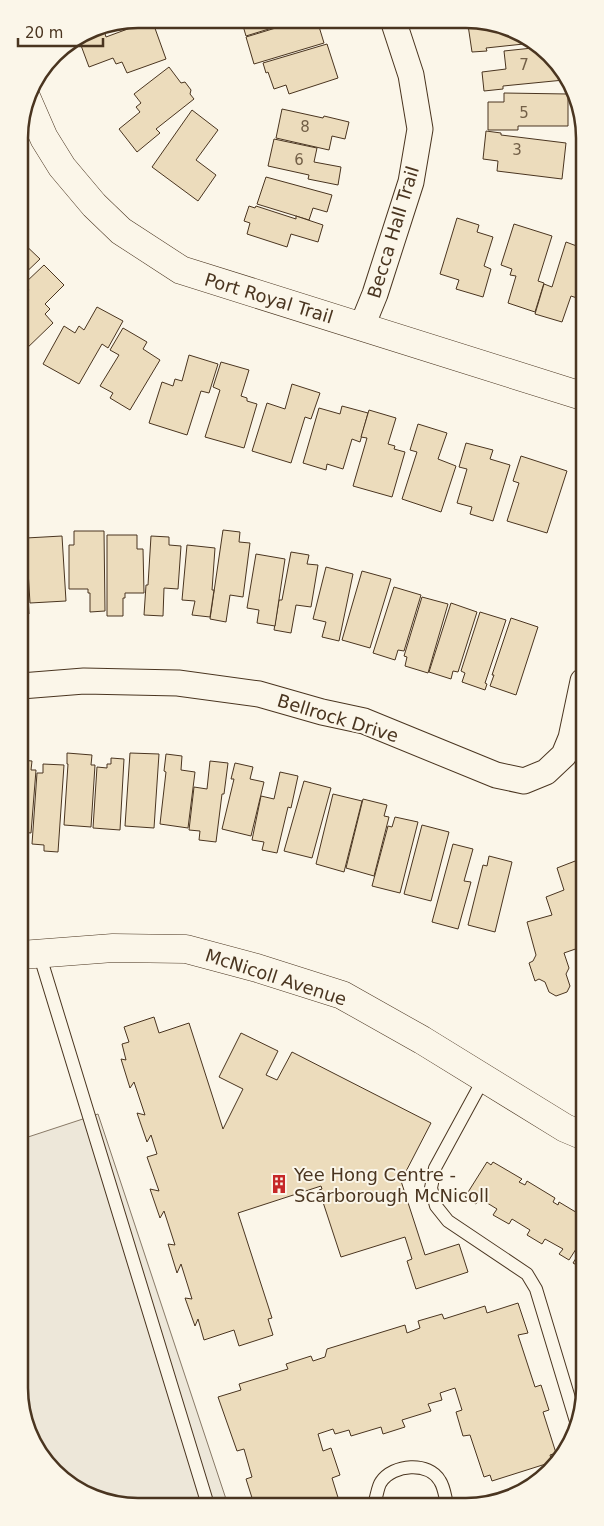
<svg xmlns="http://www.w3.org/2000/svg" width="604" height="1526" viewBox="0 0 604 1526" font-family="'DejaVu Sans',sans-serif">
<rect width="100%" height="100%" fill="#fbf6e9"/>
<!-- parking -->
<path fill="#ede7d9" stroke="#887966" d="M98,1114L228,1505H114L54,1473L23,1419L22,1139Z"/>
<!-- building -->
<g fill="#ecdcbc" stroke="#4a3520">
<path d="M241,19L298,20L246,36Z"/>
<path d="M152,20L166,59L127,73L122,62L116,64L113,58L89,67L79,40L104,30L106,37Z"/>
<path d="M302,20H305L306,23L317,20L324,43L254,64L246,37Z"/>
<path d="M483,21H490L533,43L486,48L487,51L472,52L468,25L484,23Z"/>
<path d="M327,44L338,78L289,94L286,85L274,89L268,72L266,73L263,63Z"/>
<path d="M542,47L545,48L564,80L503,86V89L484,91L482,72L506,69L504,51Z"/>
<path d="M169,67L181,83L185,82L191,90L190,94L194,99L156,129L160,133L137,152L119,129L140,112L136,107L141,103L134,94Z"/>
<path d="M504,93L568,94V126H518V130H488V102H504Z"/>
<path d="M282,109L323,118L324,116L349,122L345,139L332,136L329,150L276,138Z"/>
<path d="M192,110L218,130L196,160L216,175L198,201L152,167Z"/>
<path d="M486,131L501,133V135L566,143L562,179L497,171L498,161L483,159Z"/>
<path d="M274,139L317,148L314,162L341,167L338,185L308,179L309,175L268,166Z"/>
<path d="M266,177L332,195L327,212L313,208L309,220L257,204Z"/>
<path d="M249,206L255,208L256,206L296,219V216L323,225L318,242L291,234L287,247L247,234L250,223L244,221Z"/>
<path d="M457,218L479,225L477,232L493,237L484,266L491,269L483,297L456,289L459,280L440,274Z"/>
<path d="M514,224L552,236L538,281L544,283L535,312L508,303L516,276L510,275L512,269L501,265Z"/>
<path d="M19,239L40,259L19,279Z"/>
<path d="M566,242L582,248V292H579L577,298L571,296L562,322L535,314L544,284L552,287Z"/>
<path d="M44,265L64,285L45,304L50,309L45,314L53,323L23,352L20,348V300L29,290L24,284Z"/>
<path d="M97,307L123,321L108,348L102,344L79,384L43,364L64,326L75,333L79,326L84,330Z"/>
<path d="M123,328L147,342L143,349L160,360L130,410L110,398L113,393L100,386L119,355L110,350Z"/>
<path d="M189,355L218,364L209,393L201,391L187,435L149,423L162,382L173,386L175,379L182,381Z"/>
<path d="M221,362L249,370L241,396L247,398V401L257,404L244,448L205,437L220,390L213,387Z"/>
<path d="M292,384L320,393L311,419L305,417L291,463L252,451L267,403L285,409Z"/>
<path d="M342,406L368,413L360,442L352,439L343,469L327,464L326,470L303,463L319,408L340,414Z"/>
<path d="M369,410L396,418L388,444L395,446L394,449L405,452L392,497L353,486L367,438L361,437Z"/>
<path d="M418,424L447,433L438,459L456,466L441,512L402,499L417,452L410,450Z"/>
<path d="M466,443L493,450L490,459L510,465L493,521L470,514L472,507L457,503L467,469L459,467Z"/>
<path d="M521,456L567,471L547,533L507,521L519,483L513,481Z"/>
<path d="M223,530L240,532L239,542L250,543L243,597L230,595L226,622L210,619Z"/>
<path d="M74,531H104L105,611L90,612V593H88V589H69V545H74Z"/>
<path d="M20,533H22L24,597H28L29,614H20Z"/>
<path d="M107,535H137V549H143L144,593H125V598H123V616H107Z"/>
<path d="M62,536L66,601L30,603L26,538Z"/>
<path d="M151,536L169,537V545L181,546L178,589L164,588L163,616L144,615L146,585H148Z"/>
<path d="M187,545L215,548L212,590H214L210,617L192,615L195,601L182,600Z"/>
<path d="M291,552L309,555L307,564L318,565L311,607L296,605L291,633L274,630L279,600H282Z"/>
<path d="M256,554L285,559L275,626L257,623L259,610L247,608Z"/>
<path d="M326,567L353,574L339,641L322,637L326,622L313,619Z"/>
<path d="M362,571L391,579L370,648L342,640Z"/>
<path d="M394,587L421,595L404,651L398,650L395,660L373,653Z"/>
<path d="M422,597L448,604L428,673L405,666L407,657L404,656Z"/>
<path d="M451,603L477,612L458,672L453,671L451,679L429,672Z"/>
<path d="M480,612L506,620L485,683L487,684L485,690L462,682L465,673L461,671Z"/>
<path d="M511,618L538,627L516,695L490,686L494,675H492Z"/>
<path d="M67,753L92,755L91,765H95L91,827L64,825L68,764H67Z"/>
<path d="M130,753L159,754L154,828L125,826Z"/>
<path d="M166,754L182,756L181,770L195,772L188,828L160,824L166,772L164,771Z"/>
<path d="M111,758L124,759L120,830L93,828L97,767L107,768V764H111Z"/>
<path d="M21,760L32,761L31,770H36L31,833L21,832Z"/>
<path d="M210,761L228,763L224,794H222L216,842L199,840L200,831L189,830L194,787L207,789Z"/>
<path d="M235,763L253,767L250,779L264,782L251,836L222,829L234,779H231Z"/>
<path d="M43,764L64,765L58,852L44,851V845L32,844L37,773H43Z"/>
<path d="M280,772L298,776L291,808L288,807L277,853L262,850L264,842L252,840L261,796L274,799Z"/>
<path d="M304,781L331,788L312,858L284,851Z"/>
<path d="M333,794L362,801L344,872L316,864Z"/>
<path d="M363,799L387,805L384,816L389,817L374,876L346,868Z"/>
<path d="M395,817L418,822L400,893L372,886L388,826L392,827Z"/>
<path d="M422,825L449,832L431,901L404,894Z"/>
<path d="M453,844L473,849L464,881L471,882L458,929L432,922Z"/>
<path d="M489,856L512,862L495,932L468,925L483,865L487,866Z"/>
<path d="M583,858L584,946L564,953L569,968L566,974L570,986L567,992L556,996L549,992L545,982L539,979L535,981L529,963L533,961L536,955L527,922L552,915L546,897L564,890L557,868Z"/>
<path d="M154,1017L159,1033L189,1023L223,1129L243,1089L219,1077L241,1033L278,1051L266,1075L277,1080L292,1052L431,1123L401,1181L425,1255L459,1244L468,1272L416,1289L407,1261L412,1259L405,1237L341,1257L319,1190L322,1189L321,1186L238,1213L272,1318L268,1319L273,1335L239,1346L234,1330L204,1340L198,1319L195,1326L185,1298L192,1299L181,1264L177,1273L168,1244L175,1245L164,1211L160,1218L150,1189L159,1191L147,1157L157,1154L151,1135L147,1142L137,1113L145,1115L134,1082L130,1088L121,1059L126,1060L122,1044L129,1042L124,1027Z"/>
<path d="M487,1162L491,1165L493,1162L522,1179L519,1182L525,1185L527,1181L555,1198L553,1202L558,1205L559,1202L584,1217L585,1235L569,1260L559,1254L563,1249L545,1239L542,1244L527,1235L530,1230L512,1219L509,1224L493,1215L497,1209L479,1198L476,1204L465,1197Z"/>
<path d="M585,1244V1268L584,1269L573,1263Z"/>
<path d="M518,1303L528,1333L518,1335L535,1387L541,1385L549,1410L543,1412L556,1453L550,1455L552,1462L492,1481L490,1475L484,1477L470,1435L463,1436L456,1412L462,1410L455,1388L440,1393L442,1400L428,1404L431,1411L402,1420L405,1427L383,1434L381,1427L351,1436L349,1430L335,1434L333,1429L318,1434L323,1451L331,1448L340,1475L332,1478L340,1504H261V1502L254,1504L246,1479L252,1477L244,1449L237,1451L218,1397L241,1390L239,1384L288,1369L286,1364L311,1356L313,1361L325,1357L327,1349L405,1325L407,1333L420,1328L418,1321L442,1314L444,1319L485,1306L487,1313Z"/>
</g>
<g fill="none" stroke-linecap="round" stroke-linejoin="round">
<!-- service casing -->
<g stroke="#4a3520" stroke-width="14">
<g id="service">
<path d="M39,953L208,1505"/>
<path d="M484,1078L435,1168L431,1188L436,1206L448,1221L527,1274L536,1289L578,1428"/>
<path d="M376,1504L375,1501C377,1495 378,1486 381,1482C393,1464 429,1461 440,1481C444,1487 445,1496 447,1504"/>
</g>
</g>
<!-- minor casing -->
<g stroke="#4a3520" stroke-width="27">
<g id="minor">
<path d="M362,326L375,294L411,182L420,129L411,75L393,20"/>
<path d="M21,686L84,681L178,683L259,694L322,712L364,721L496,775L524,781L546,772L564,755L571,738L583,681"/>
</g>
</g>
<!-- tertiary casing -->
<g stroke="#4a3520" stroke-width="29">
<path id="tertiary" d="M27,99L44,138L62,167L94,205L121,231L181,270L582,396"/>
</g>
<!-- secondary casing -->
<g stroke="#4a3520" stroke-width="29">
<path id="secondary" d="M21,955L113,948L186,949L257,968L342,995L422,1040L565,1128L584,1136"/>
</g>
<!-- service -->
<use href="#service" stroke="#fbf6e9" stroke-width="12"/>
<!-- minor -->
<use href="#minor" stroke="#fbf6e9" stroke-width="25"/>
<!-- tertiary -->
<use href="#tertiary" stroke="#fbf6e9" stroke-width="28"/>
<!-- secondary -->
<use href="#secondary" stroke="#fbf6e9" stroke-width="28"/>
</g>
<!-- icons -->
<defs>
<g id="building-bare" transform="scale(1.5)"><path d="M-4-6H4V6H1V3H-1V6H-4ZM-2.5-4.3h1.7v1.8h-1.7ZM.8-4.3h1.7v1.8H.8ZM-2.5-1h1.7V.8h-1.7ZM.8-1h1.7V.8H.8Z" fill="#c62828" stroke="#fbf6e9" stroke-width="2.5" paint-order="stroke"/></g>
</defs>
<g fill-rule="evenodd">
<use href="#building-bare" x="279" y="1184"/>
</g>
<g text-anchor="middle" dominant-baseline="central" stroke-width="4" stroke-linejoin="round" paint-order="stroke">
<!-- number labels -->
<g font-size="15" fill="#725f47">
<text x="524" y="65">7</text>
<text x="524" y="113">5</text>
<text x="305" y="127">8</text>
<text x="517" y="150">3</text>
<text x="299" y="160">6</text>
</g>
<!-- street labels -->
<g font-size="18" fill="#4a3520" stroke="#fbf6e9">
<text transform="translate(393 232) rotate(-73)">Becca Hall Trail</text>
<text transform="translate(269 298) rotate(17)">Port Royal Trail</text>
<text transform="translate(338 718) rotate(17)">Bellrock Drive</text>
<text transform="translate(276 977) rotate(18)">McNicoll Avenue</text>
</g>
<!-- poi labels -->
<g font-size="18" fill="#4a3520" stroke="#fbf6e9" text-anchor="start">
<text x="294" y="1174">Yee Hong Centre -<tspan x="294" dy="21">Scarborough McNicoll</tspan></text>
</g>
</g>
<!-- crop -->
<path d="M0 0H604V1526H0ZM138 28H466A110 110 0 0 1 576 138V1388A110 110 0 0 1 466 1498H138A110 110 0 0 1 28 1388V138A110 110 0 0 1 138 28Z" fill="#fbf6e9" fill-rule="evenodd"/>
<path fill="none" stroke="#4a3520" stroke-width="2.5" d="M138 28H466A110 110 0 0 1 576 138V1388A110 110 0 0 1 466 1498H138A110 110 0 0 1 28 1388V138A110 110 0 0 1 138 28Z"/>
<!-- scale -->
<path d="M18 38v8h85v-8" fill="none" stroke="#4a3520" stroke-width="2.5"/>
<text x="25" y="38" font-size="15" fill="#4a3520" stroke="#fbf6e9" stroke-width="4" paint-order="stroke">20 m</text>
</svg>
